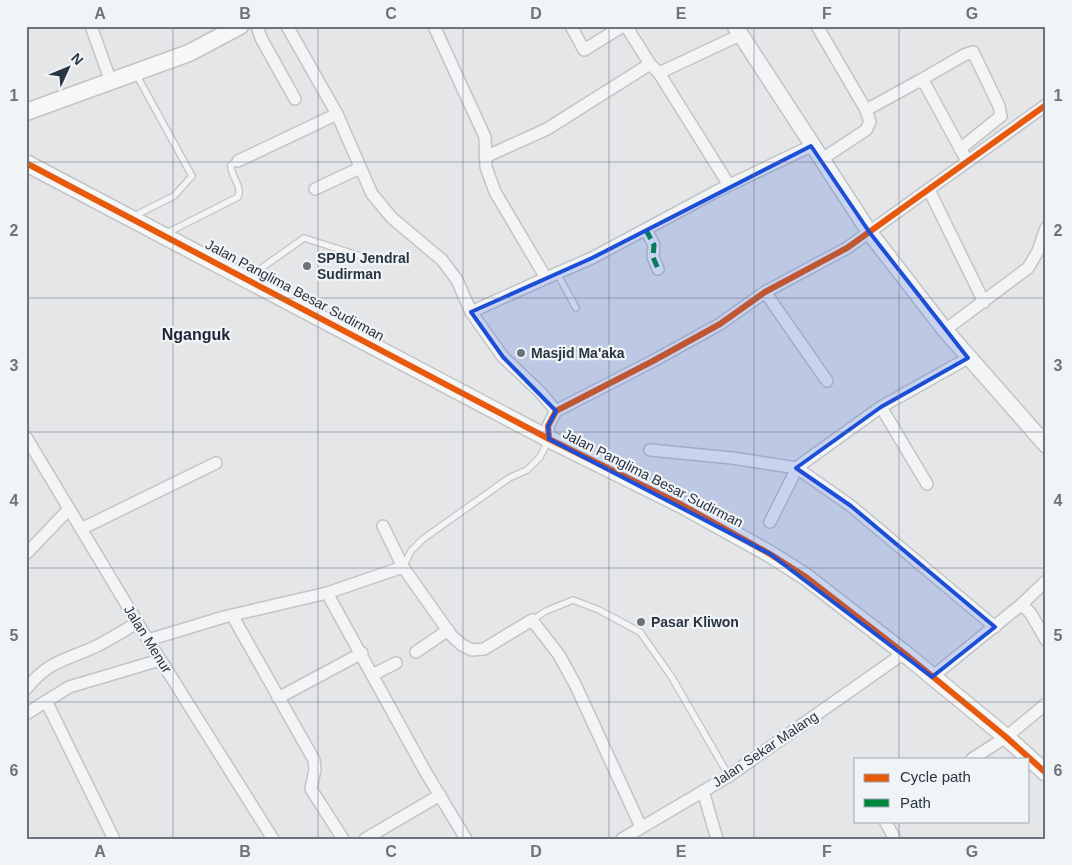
<svg xmlns="http://www.w3.org/2000/svg" width="1072" height="865" viewBox="0 0 1072 865" font-family="Arial,sans-serif">
<rect width="100%" height="100%" fill="#e4e6e8"/>
<g fill="none" stroke-linecap="round" stroke-linejoin="round">
<!-- service casing -->
<g stroke="#c2c4c6" stroke-width="8">
<g id="service">
<path d="M134,216L174,196L192,176L136,74"/>
<path d="M165,234L238,197C243,186 230,176 231,165L238,161"/>
<path d="M557,273L576,308"/>
<path d="M249,277L304,238L367,258"/>
<path d="M403,567L411,551L423,539L509,478L527,470L540,457L548,441"/>
<path d="M532,620L546,611L573,600L599,610L640,632L671,676L729,776"/>
</g>
</g>
<!-- minor casing -->
<g stroke="#c2c4c6" stroke-width="14">
<g id="minor">
<path d="M91,26L111,82"/>
<path d="M257,26L261,38L295,99"/>
<path d="M287,26L337,114L372,194L392,218L442,260L457,280L471,312L503,357L540,392L556,411"/>
<path d="M434,26L485,137L486,167L495,192L546,278L592,258L717,191L811,146"/>
<path d="M571,26L584,50L623,26"/>
<path d="M626,26L650,64"/>
<path d="M817,26L866,110"/>
<path d="M659,73L740,35"/>
<path d="M919,81L964,55L973,52L999,106L1001,116L960,149"/>
<path d="M485,157L547,129L650,64L659,73L729,185"/>
<path d="M822,159L866,130L870,122L866,110L919,81L925,84L967,161"/>
<path d="M238,161L337,114"/>
<path d="M315,189L360,168"/>
<path d="M929,190L984,302"/>
<path d="M646,230L654,245L653,257L658,269"/>
<path d="M765,292L827,381"/>
<path d="M471,312L546,278"/>
<path d="M945,330L1028,268L1038,251L1046,228"/>
<path d="M881,407L927,484"/>
<path d="M26,437L143,632L273,839"/>
<path d="M549,439L548,426L556,411L653,361L720,324L765,292L847,248L1046,105"/>
<path d="M650,450L732,458L797,468L851,506L995,627"/>
<path d="M770,522L797,468L803,463L881,407L968,358"/>
<path d="M81,529L216,463"/>
<path d="M26,554L69,509"/>
<path d="M403,567L451,635L462,645L472,650L484,649L532,620L559,655L575,684L641,827"/>
<path d="M327,593L425,771L466,839"/>
<path d="M1022,604L1031,614L1046,640"/>
<path d="M232,615L314,760L315,769L311,789L343,839"/>
<path d="M148,640L224,617L327,593L403,567L383,526"/>
<path d="M416,652L448,630"/>
<path d="M374,674L396,663"/>
<path d="M932,677L1022,604L1046,581"/>
<path d="M26,689C50,659 68,660 99,645C112,638 125,630 137,623"/>
<path d="M278,698L362,653"/>
<path d="M46,701L114,839"/>
<path d="M26,714L69,687L160,660"/>
<path d="M972,759L1006,737L1046,704"/>
<path d="M703,791L717,839"/>
<path d="M885,821L895,839"/>
<path d="M365,839L440,795"/>
<path d="M622,839L729,776L904,653"/>
</g>
</g>
<!-- tertiary casing -->
<g stroke="#c2c4c6" stroke-width="18">
<path id="tertiary" d="M735,26L870,233L945,330L1046,445"/>
</g>
<!-- secondary casing -->
<g stroke="#c2c4c6" stroke-width="19">
<g id="secondary">
<path d="M26,112L189,53L240,26"/>
<path d="M26,163L549,439L682,505L770,554L806,577L904,653L1006,737L1046,773"/>
</g>
</g>
<!-- service -->
<use href="#service" stroke="#f2f4f5" stroke-width="5.5"/>
<!-- minor -->
<use href="#minor" stroke="#f2f4f5" stroke-width="11"/>
<!-- tertiary -->
<use href="#tertiary" stroke="#f2f4f5" stroke-width="15"/>
<!-- secondary -->
<use href="#secondary" stroke="#f6f7f7" stroke-width="16"/>
<!-- quiet -->
<path stroke="#00873e" stroke-width="5" stroke-dasharray="10 5" stroke-linecap="butt" d="M646,230L654,245L653,257L658,269"/>
<!-- cycleway casing -->
<g stroke="#f1f4f7" stroke-width="9">
<g id="cycleway">
<path d="M26,163L549,439L682,505L770,554L806,577L904,653L1006,737L1046,773"/>
<path d="M549,439L548,426L556,411L653,361L720,324L765,292L847,248L1046,105"/>
</g>
</g>
<!-- cycleway -->
<use href="#cycleway" stroke="#e8590c" stroke-width="6"/>
</g>
<!-- marked area -->
<path fill="#1d4ed8" fill-opacity="0.2" stroke="#1d4ed8" stroke-width="4" stroke-linejoin="round" d="M811,146L870,233L968,358L881,407L796,468L851,506L995,627L932,677L770,554L549,439L548,426L556,411L503,357L471,312L592,258Z"/>
<!-- grid -->
<path fill="none" stroke="#6b737c" stroke-width="1" stroke-opacity="0.55" d="M173,26V839M318,26V839M463,26V839M609,26V839M754,26V839M899,26V759M26,162H1046M26,298H1046M26,432H1046M26,568H1046M26,702H1046M899,821V839"/>
<!-- markers -->
<g fill="#6b737c" stroke="#f1f4f7" stroke-width="2">
<circle cx="307" cy="266" r="5"/>
<circle cx="521" cy="353" r="5"/>
<circle cx="641" cy="622" r="5"/>
</g>
<g text-anchor="middle" dominant-baseline="central" stroke-width="4.5" stroke-linejoin="round" paint-order="stroke">
<!-- poi labels -->
<g font-size="14" font-weight="bold" fill="#2a3542" stroke="#f1f4f7" text-anchor="start">
<text x="317" y="258">SPBU Jendral<tspan x="317" dy="16">Sudirman</tspan></text>
<text x="531" y="353">Masjid Ma'aka</text>
<text x="651" y="622">Pasar Kliwon</text>
</g>
<!-- street labels -->
<g font-size="14" fill="#2a3542" stroke="#f1f4f7">
<text transform="translate(295 290) rotate(28)">Jalan Panglima Besar Sudirman</text>
<text transform="translate(653 478) rotate(27)">Jalan Panglima Besar Sudirman</text>
<text transform="translate(148 639) rotate(58)">Jalan Menur</text>
<text transform="translate(765 749) rotate(-34)">Jalan Sekar Malang</text>
</g>
<!-- quarter labels -->
<g font-size="16" font-weight="bold" fill="#1c2533" stroke="#f1f4f7">
<text x="196" y="334">Nganguk</text>
</g>
</g>
<!-- border -->
<rect width="1072" height="865" fill="none" stroke="#f1f4f7" stroke-width="55"/>
<!-- legend -->
<rect x="854" y="758" width="175" height="65" fill="#f1f4f7" stroke="#a1a8af"/>
<rect x="864" y="774" width="25" height="8" fill="#e8590c" stroke="#a1a8af"/>
<text x="900" y="782" font-size="15" fill="#2a3542">Cycle path</text>
<rect x="864" y="799" width="25" height="8" fill="#00873e" stroke="#a1a8af"/>
<text x="900" y="808" font-size="15" fill="#2a3542">Path</text>
<!-- north arrow -->
<g transform="translate(68 68) rotate(46)" stroke="#f1f4f7" stroke-width="4" paint-order="stroke">
<path d="M0-4L9 19L0 12L-9 19Z" fill="#2a3542"/>
<text y="-8" font-size="14" font-weight="bold" text-anchor="middle" fill="#2a3542">N</text>
</g>
<rect x="28" y="28" width="1016" height="810" fill="none" stroke="#6b737c" stroke-width="2"/>
<g font-size="16" text-anchor="middle" font-weight="bold" fill="#6b737c">
<text x="100" y="19">A</text>
<text x="245" y="19">B</text>
<text x="391" y="19">C</text>
<text x="536" y="19">D</text>
<text x="681" y="19">E</text>
<text x="827" y="19">F</text>
<text x="972" y="19">G</text>
<text x="14" y="101">1</text>
<text x="1058" y="101">1</text>
<text x="14" y="236">2</text>
<text x="1058" y="236">2</text>
<text x="14" y="371">3</text>
<text x="1058" y="371">3</text>
<text x="14" y="506">4</text>
<text x="1058" y="506">4</text>
<text x="14" y="641">5</text>
<text x="1058" y="641">5</text>
<text x="14" y="776">6</text>
<text x="1058" y="776">6</text>
<text x="100" y="857">A</text>
<text x="245" y="857">B</text>
<text x="391" y="857">C</text>
<text x="536" y="857">D</text>
<text x="681" y="857">E</text>
<text x="827" y="857">F</text>
<text x="972" y="857">G</text>
</g>
</svg>
